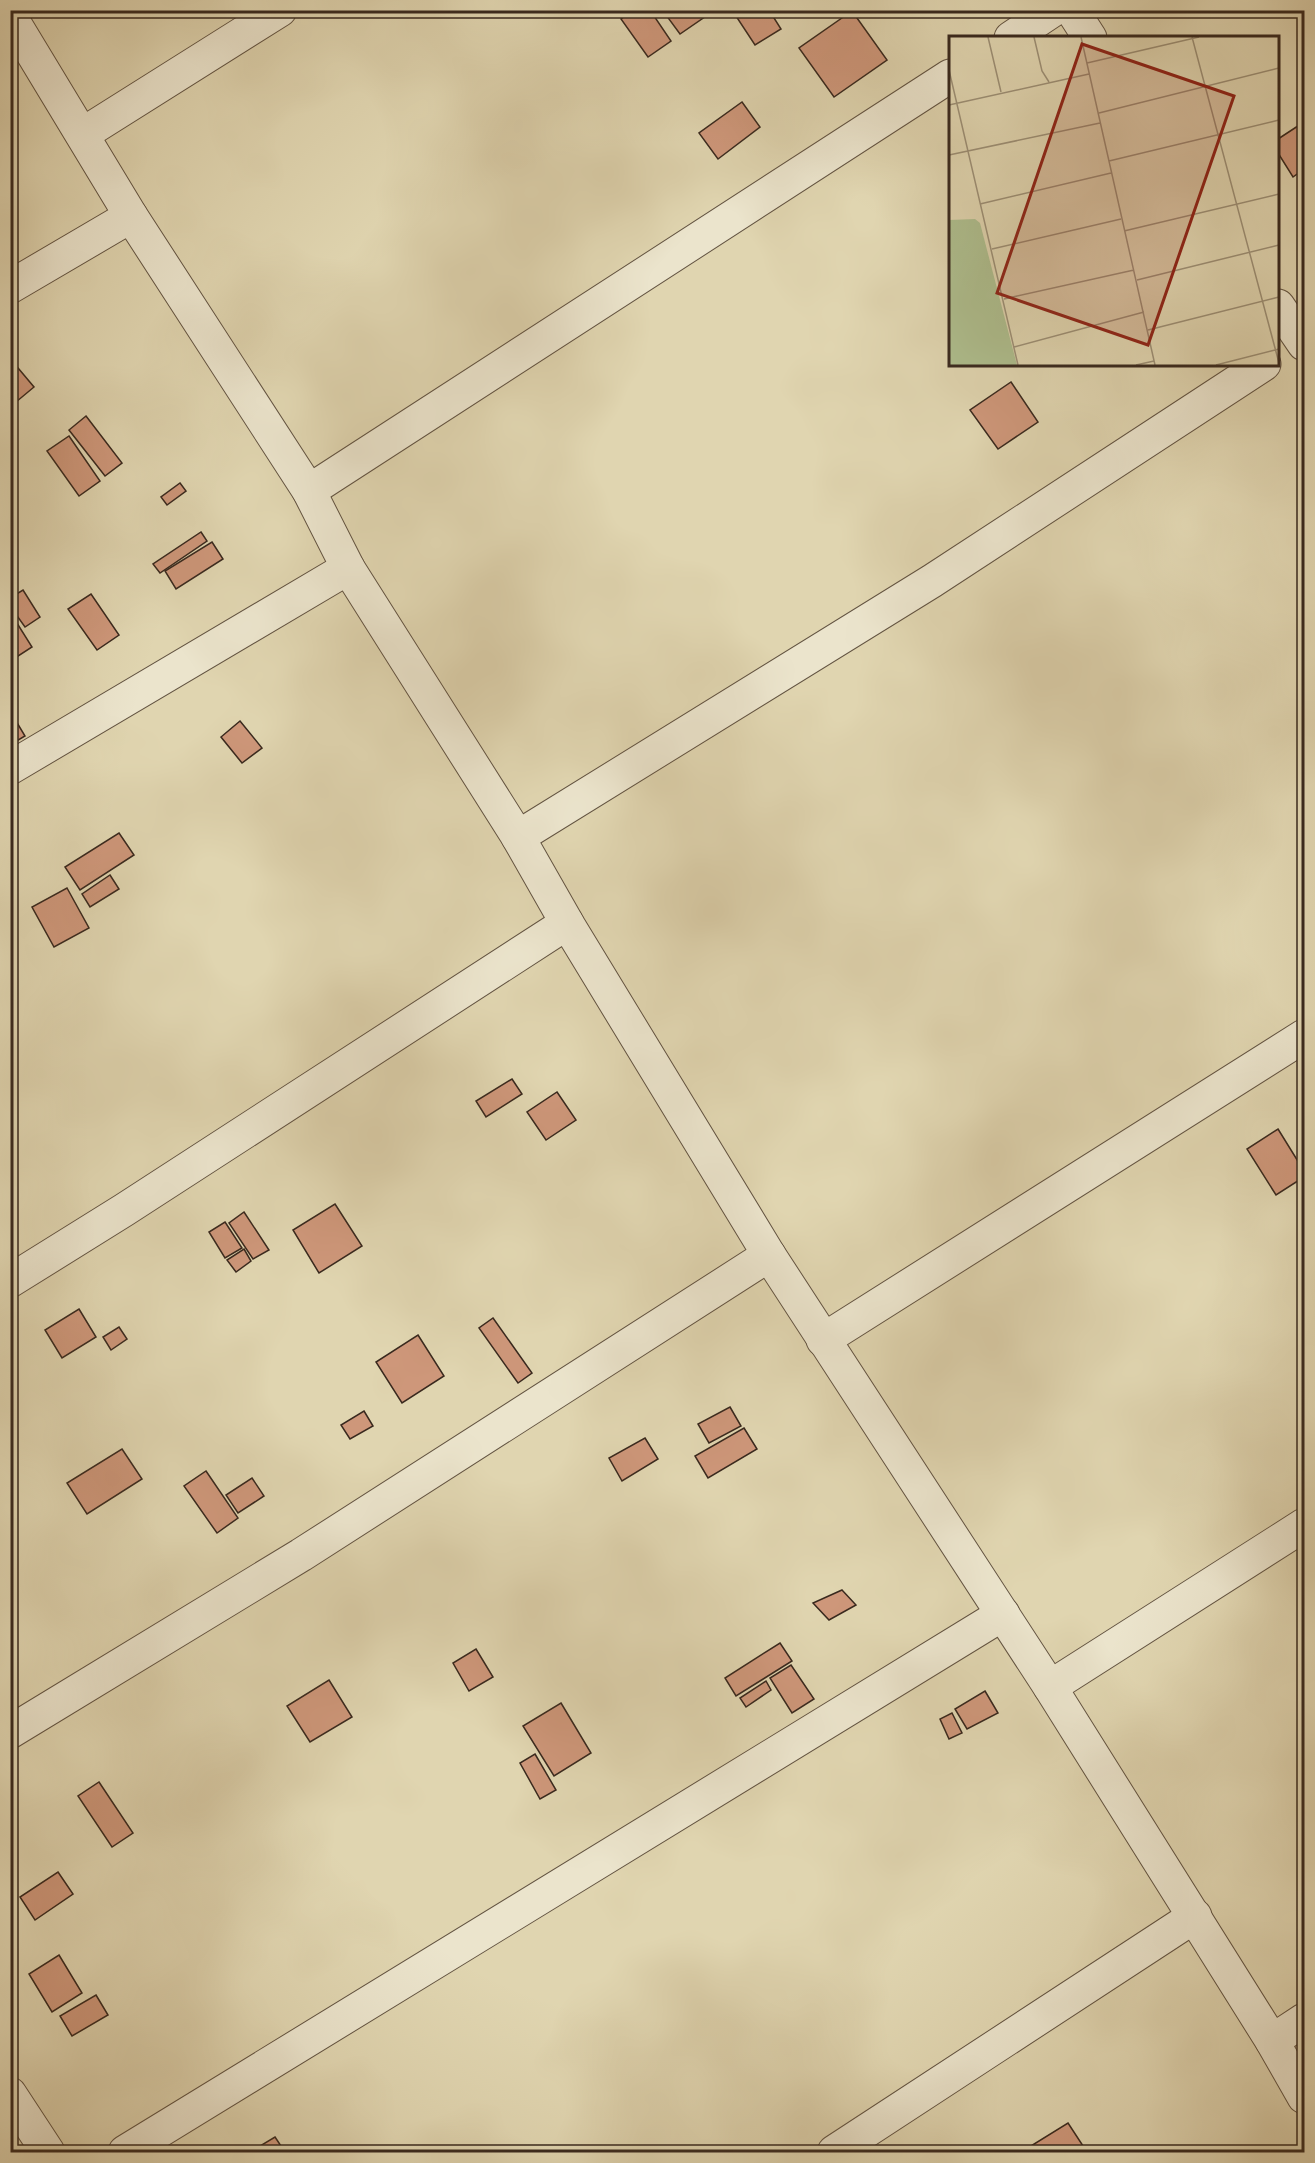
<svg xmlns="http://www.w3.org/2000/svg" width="1315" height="2163" viewBox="0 0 1315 2163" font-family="'Sorts Mill Goudy',serif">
<rect width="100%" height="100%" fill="#e0d5b0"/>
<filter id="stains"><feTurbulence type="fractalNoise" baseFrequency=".00333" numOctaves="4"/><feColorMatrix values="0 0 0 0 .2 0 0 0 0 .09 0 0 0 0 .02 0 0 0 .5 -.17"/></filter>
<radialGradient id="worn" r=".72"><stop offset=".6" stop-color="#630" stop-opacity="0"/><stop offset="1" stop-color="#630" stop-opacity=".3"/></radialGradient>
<!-- building -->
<g fill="#ce977a" stroke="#39291e" stroke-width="1.5">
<path d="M634,10H650L671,41L648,57L621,19Z"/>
<path d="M673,10H706L709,14L680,34L666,15Z"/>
<path d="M732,10H769L781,29L755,45Z"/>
<path d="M852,11L887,60L834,97L799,48Z"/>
<path d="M742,102L760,127L718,159L699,133Z"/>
<path d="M1304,122V169L1293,177L1278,153V139Z"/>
<path d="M13,362L34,387L10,407V364Z"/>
<path d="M1011,382L1038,422L998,449L970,410Z"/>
<path d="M86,416L122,463L105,476L69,430Z"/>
<path d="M69,436L100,481L79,496L47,451Z"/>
<path d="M180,483L186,491L167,505L161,497Z"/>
<path d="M201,532L207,541L160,573L153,564Z"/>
<path d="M212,542L223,559L176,589L165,571Z"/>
<path d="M23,590L40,617L25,627L10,606V598Z"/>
<path d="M91,594L119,635L97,650L68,609Z"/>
<path d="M10,612L32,647L12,660L10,657Z"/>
<path d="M10,711L25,736L10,745Z"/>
<path d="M240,721L262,748L242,763L221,737Z"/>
<path d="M119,833L134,855L80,890L65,867Z"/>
<path d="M110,875L119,889L90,907L82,894Z"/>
<path d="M67,888L89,928L54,947L32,907Z"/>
<path d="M512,1079L522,1094L486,1117L476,1101Z"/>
<path d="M557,1092L576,1120L546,1140L527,1112Z"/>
<path d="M1278,1129L1304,1171V1177L1276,1195L1247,1149Z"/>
<path d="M335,1204L362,1246L319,1273L293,1230Z"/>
<path d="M244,1212L269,1250L253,1259L229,1223Z"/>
<path d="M225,1222L242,1248L225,1258L209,1232Z"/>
<path d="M244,1249L251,1261L236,1272L227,1260Z"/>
<path d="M79,1309L96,1337L62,1358L45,1330Z"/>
<path d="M493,1318L532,1373L518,1383L479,1328Z"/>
<path d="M119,1327L127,1339L111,1350L103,1337Z"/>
<path d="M418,1335L444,1376L402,1403L376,1362Z"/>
<path d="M730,1407L741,1426L709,1443L698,1424Z"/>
<path d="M364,1411L373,1426L350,1439L341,1425Z"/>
<path d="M744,1428L757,1449L708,1478L695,1456Z"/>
<path d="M645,1438L658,1459L622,1481L609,1458Z"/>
<path d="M122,1449L142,1479L87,1514L67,1483Z"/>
<path d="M206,1471L238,1518L217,1533L184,1486Z"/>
<path d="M252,1478L264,1496L238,1513L226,1495Z"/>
<path d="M842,1590L856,1605L829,1620L813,1603Z"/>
<path d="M780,1643L792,1661L736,1696L725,1678Z"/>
<path d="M476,1649L493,1677L469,1691L453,1663Z"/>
<path d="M791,1665L814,1699L792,1713L770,1678Z"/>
<path d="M329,1680L352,1717L310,1742L287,1706Z"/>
<path d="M766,1681L771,1690L746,1707L740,1698Z"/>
<path d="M985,1691L998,1713L967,1729L955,1709Z"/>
<path d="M561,1703L591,1753L554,1776L523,1726Z"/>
<path d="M952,1713L962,1733L949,1739L940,1719Z"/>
<path d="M535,1754L556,1790L540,1799L520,1763Z"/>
<path d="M99,1782L133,1833L112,1847L78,1796Z"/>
<path d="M58,1872L73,1894L35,1920L20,1897Z"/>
<path d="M59,1955L82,1993L52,2012L29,1974Z"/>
<path d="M96,1995L108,2015L72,2036L60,2016Z"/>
<path d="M1068,2123L1087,2152H1028L1026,2149Z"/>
<path d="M275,2137L285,2152H250Z"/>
</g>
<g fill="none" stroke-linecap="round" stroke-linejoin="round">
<!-- minor casing -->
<g stroke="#635442" stroke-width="35">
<g id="minor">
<path d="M1072,10L1090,38"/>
<path d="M10,16L131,216L309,491L348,568L518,837L567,923L769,1255L1050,1687L1272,2041L1304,2097"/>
<path d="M1011,38L1053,10"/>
<path d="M83,134L280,10"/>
<path d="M10,287L131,216"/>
<path d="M1278,306L1304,344"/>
<path d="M309,491L950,76"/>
<path d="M10,768L348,568"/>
<path d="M518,837L932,581L1264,364"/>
<path d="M10,1281L124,1210L567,923"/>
<path d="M823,1340L1304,1036"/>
<path d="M1050,1687L1304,1525"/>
<path d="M10,1732L301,1555L769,1255"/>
<path d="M1272,2041L1304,2020"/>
<path d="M10,2094L48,2152"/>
<path d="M125,2152L1003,1614"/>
<path d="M834,2152L1195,1916"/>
</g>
</g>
<!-- minor -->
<use href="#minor" stroke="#ebe4cc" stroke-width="33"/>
</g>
<!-- overview -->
<g transform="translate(949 36)">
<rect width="330" height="330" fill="#e0d5b0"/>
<path d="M26,183L31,187L68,329H0V184Z" fill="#aebe8e"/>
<path fill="none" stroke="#9d9076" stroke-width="1.5" d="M39,1L52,56M85,1L93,35L100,46M132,1L206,329M243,1L330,327M138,27L250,1M0,34L69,329M0,69L140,38M150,77L330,32M0,119L151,87M160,125L330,84M31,168L162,137M175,195L330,158M43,213L172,183M188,244L330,209M55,263L185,234M199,294L330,261M65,311L195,276M187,329L205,325M267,329L330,313"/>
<path fill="#8f2418" fill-opacity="0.15" stroke="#8f2418" stroke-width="3" d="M133,8L285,60L199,309L48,257Z"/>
<rect width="330" height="330" fill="none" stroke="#39291e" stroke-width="3"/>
</g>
<!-- margin -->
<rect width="1315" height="2163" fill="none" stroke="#e0d5b0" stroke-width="36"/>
<rect x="12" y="12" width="1291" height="2139" fill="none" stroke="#39291e" stroke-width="3"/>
<rect x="18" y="18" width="1279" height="2127" fill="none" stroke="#39291e" stroke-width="1.5"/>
<rect width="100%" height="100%" filter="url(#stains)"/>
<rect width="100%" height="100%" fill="url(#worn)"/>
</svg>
